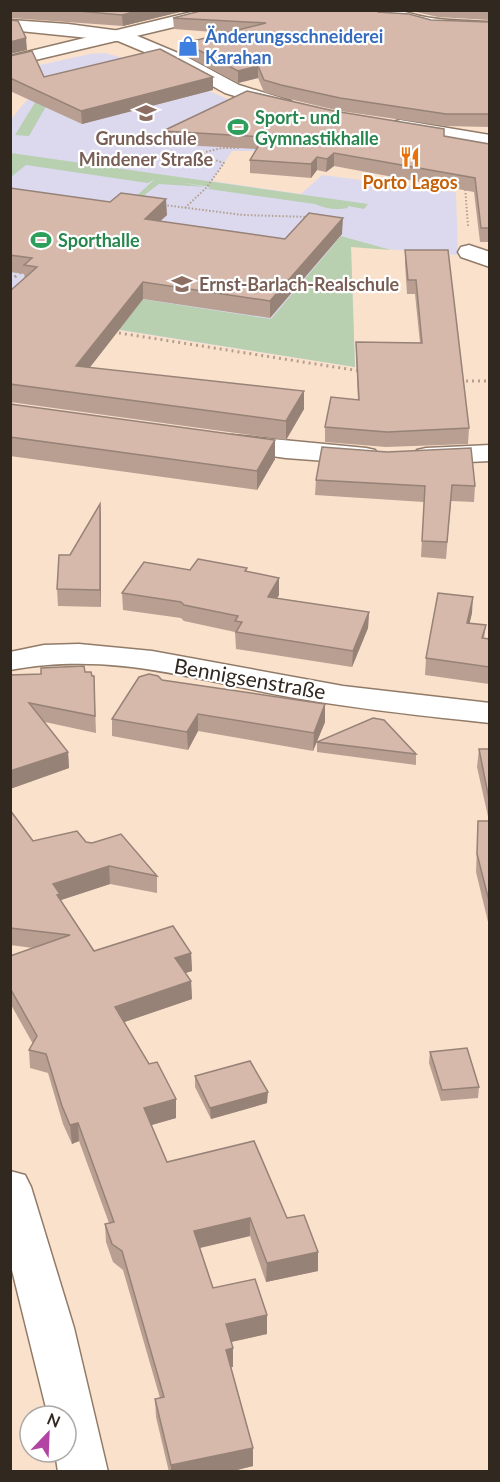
<svg xmlns="http://www.w3.org/2000/svg" width="500" height="1482" viewBox="0 0 500 1482" font-family="Lato,sans-serif">
<rect width="100%" height="100%" fill="#fae1cc"/>
<!-- education -->
<path fill="#dcd9ef" d="M105,53L147,65L247,107L269,151H232L212,181L301,194L322,175L456,192L458,255L351,246L355,367L11,313V119L42,82L17,70L90,54Z"/>
<!-- green -->
<g fill="#b8cfb0">
<path d="M52,75H64L29,136L15,135Z"/>
<path d="M11,153L368,204L364,209L348,206V208C336,210 326,209 315,204L208,189L210,187L179,182L205,187L159,184L139,199H133L155,179L148,183L26,165L11,177Z"/>
<path d="M341,236L391,250L351,247L355,367L64,321L89,291L271,319Z"/>
</g>
<g fill="none" stroke-linecap="round" stroke-linejoin="round">
<!-- minor casing -->
<g stroke="#917b68" stroke-width="3">
<g id="minor">
<path d="M389,10C404,10 415,16 431,18C450,21 470,21 490,22V32L431,29L393,19Z"/>
<path d="M10,20L68,24L128,32L185,56L239,85L291,101L293,105L291,109L284,111L225,93L173,64L118,41L10,30Z"/>
<path d="M400,120L490,135V147L393,130L390,126L393,122Z"/>
<path d="M469,245L490,252V267L461,257L458,252L461,247Z"/>
<path d="M232,435L366,448L375,450L379,456L375,462L366,464L286,458L223,449L219,443L223,437Z"/>
<path d="M490,445V461L426,464L417,462L413,456L417,450L426,448Z"/>
<path d="M79,644L152,651L343,686L490,703V723C424,716 359,709 295,698C196,680 112,651 10,670V652L44,645Z"/>
<path d="M10,1171L25,1175L31,1187L74,1328L108,1472H58L55,1452H66V1416H48L10,1262Z"/>
</g>
</g>
<!-- tertiary casing -->
<g stroke="#917b68" stroke-width="3">
<path id="tertiary" d="M200,10H231L229,14L10,66V56Z"/>
</g>
<!-- path-far1 -->
<g stroke="#b29f8e" stroke-width="2" stroke-dasharray="1.5 2" stroke-linecap="butt">
<path d="M465,186L468,226"/>
<path d="M164,205L243,215L309,217"/>
<path d="M185,208L207,187L224,163L203,156L205,152L222,148H240"/>
</g>
<!-- path -->
<g stroke="#b29f8e" stroke-width="3" stroke-dasharray="2 4" stroke-linecap="butt">
<path d="M10,281L21,272"/>
<path d="M113,332L360,371"/>
<path d="M460,381H490"/>
</g>
<!-- minor -->
<use href="#minor" fill="#fff" fill-rule="evenodd"/>
<!-- tertiary -->
<use href="#tertiary" fill="#fff" fill-rule="evenodd"/>
</g>
<!-- wall -->
<g fill="#b89f92">
<path d="M10,10H188L123,26L10,18Z"/>
<path d="M407,10H489V20L438,17Z"/>
<path d="M388,12L431,20L489,22V127L445,126L340,111L281,97L264,92L258,78L238,83L185,55V43L227,33L174,29L173,18Z"/>
<path d="M10,56L44,77L213,90L82,124L10,91Z"/>
<path d="M334,111L444,136L489,144V242H480L474,192L334,166L326,172L317,170L311,178L250,173V160L256,149L163,144V131Z"/>
<path d="M10,188L167,215L160,221L285,239L342,234L270,318L143,299L90,367L304,409L286,440L10,402V291L25,278L24,274L10,272Z"/>
<path d="M405,250L469,428L468,444L386,447L325,442V427L358,400L356,356V342L420,343L415,294H407L405,263Z"/>
<path d="M10,404L275,459L257,490L10,456Z"/>
<path d="M316,480L475,486L474,502L451,501L446,559L421,557L424,502L315,495Z"/>
<path d="M100,504L101,521V607L58,606L57,589L70,555Z"/>
<path d="M190,570L247,572L279,578V595L277,598L369,612L368,628L352,667L236,649L235,632L184,621L181,618L123,610L122,593Z"/>
<path d="M472,613L469,623L486,625L484,639H489V684L425,675L426,658Z"/>
<path d="M85,672L92,676H94L96,733L45,722L68,752L69,768L10,789V675Z"/>
<path d="M162,680L325,704V722L313,751L198,731L188,750L112,736V719Z"/>
<path d="M317,742L416,754V765L317,752Z"/>
<path d="M479,749H489V926L476,872L478,821H489L477,767Z"/>
<path d="M10,810L33,841L86,842L157,876V893L110,884L61,900V902L94,951L191,953L192,971L185,973L191,981L192,999L124,1022L176,1118L151,1125L167,1162L287,1218L318,1252V1271L266,1282L250,1236L200,1248L213,1288L267,1315V1334L231,1342L233,1367H231L253,1448V1466L229,1472H169L156,1417L155,1399L160,1398L123,1270L113,1262L106,1242L105,1224L109,1223L79,1141L72,1144L63,1124L48,1073L30,1068L29,1050L33,1044L10,1003V956L33,948L10,945Z"/>
<path d="M430,1052L479,1087L478,1098L441,1101L429,1063Z"/>
<path d="M195,1076L267,1103L211,1119L195,1087Z"/>
</g>
<!-- shaded-wall -->
<g fill="#968277">
<path d="M140,10H188L123,26L122,15Z"/>
<path d="M26,38L27,50L10,54V42Z"/>
<path d="M258,66V78L238,83V71Z"/>
<path d="M213,77V90L82,124L81,111Z"/>
<path d="M334,153V166L326,172L327,159Z"/>
<path d="M317,157V170L311,178V164Z"/>
<path d="M166,199L167,215L145,235V219Z"/>
<path d="M343,218L342,234L270,318V301Z"/>
<path d="M143,282V299L77,384L76,366Z"/>
<path d="M304,391V409L286,440V421Z"/>
<path d="M275,440V459L257,490V471Z"/>
<path d="M100,504L101,521V607L100,590Z"/>
<path d="M279,578V595L268,613V597Z"/>
<path d="M473,597L472,613L466,639L467,623Z"/>
<path d="M369,612L368,628L352,667L353,651Z"/>
<path d="M325,704V722L313,751L314,733Z"/>
<path d="M198,714V731L188,750L187,732Z"/>
<path d="M68,752L69,768L10,789V771Z"/>
<path d="M109,866L110,884L61,900L62,912L53,884Z"/>
<path d="M191,953L192,971L176,976L175,958Z"/>
<path d="M191,981L192,999L116,1025L115,1007Z"/>
<path d="M268,1092L267,1103L211,1119L210,1108Z"/>
<path d="M176,1099V1118L145,1127L144,1108Z"/>
<path d="M78,1123L79,1141L72,1144L70,1125Z"/>
<path d="M250,1218V1236L195,1249L194,1231Z"/>
<path d="M318,1252V1271L266,1282L267,1263Z"/>
<path d="M267,1315V1334L226,1343V1324Z"/>
<path d="M233,1348V1367L226,1368V1350Z"/>
<path d="M253,1448V1466L229,1472H171V1465Z"/>
</g>
<!-- building -->
<g fill="#d6b9aa" stroke="#968277" stroke-width="1.5">
<path d="M67,10H140L122,15Z"/>
<path d="M204,10H378V12L409,14L431,20L489,22V114H446L340,98L281,85L264,80L258,66L238,71L185,43L266,23L173,18Z"/>
<path d="M10,20L18,21L26,38L10,42Z"/>
<path d="M160,49L213,77L81,111L10,78V56L32,51L44,77Z"/>
<path d="M247,91L334,111L444,129V136L489,144V228H481L475,178L334,153L327,159L317,157L311,164L250,160L264,137L163,131Z"/>
<path d="M10,188L110,202L121,193L166,199L145,219L285,239L309,213L343,218L270,301L143,282L76,366L304,391L286,421L10,384V291L37,267L24,265L32,258L10,255Z"/>
<path d="M405,250H448L469,428L387,432L325,427L331,397L359,400L356,342L422,343L416,280H408Z"/>
<path d="M10,404L275,440L257,471L10,437Z"/>
<path d="M322,447L387,452L471,448L475,486L452,485L447,542L422,541L425,486L316,480Z"/>
<path d="M100,504V590L57,589L59,555H70Z"/>
<path d="M198,559L247,568L245,571L279,578L268,597L369,612L353,651L236,632L242,622L235,621L238,616L184,605L181,602L122,593L144,562L190,570Z"/>
<path d="M438,593L473,597L467,623L486,625L482,638L489,639V667L426,658Z"/>
<path d="M84,666L85,672H91L92,676H94L95,716L29,703L68,752L10,771V675L41,674V668Z"/>
<path d="M149,674L158,676L162,680L325,704L314,733L198,714L187,732L112,719L139,677Z"/>
<path d="M373,718L384,720L416,754L317,742Z"/>
<path d="M479,749H489V799Z"/>
<path d="M10,810L33,841L77,831L86,842L92,843L121,834L157,876L109,866L53,884L60,894L57,895L94,951L173,926L191,953L175,958L191,981L115,1007L149,1064L157,1062L176,1099L144,1108L167,1162L254,1141L287,1218L304,1215L318,1252L267,1263L250,1218L194,1231L213,1288L255,1279L267,1315L226,1324L233,1348L226,1350L253,1448L171,1465L155,1399L164,1397L122,1251L112,1244L105,1224L114,1222L78,1123L70,1125L62,1106L46,1054L29,1050L37,1036L10,988V956L70,935L10,928Z"/>
<path d="M478,821H489V901L477,854Z"/>
<path d="M467,1048L479,1087L442,1090L430,1052Z"/>
<path d="M250,1061L268,1092L210,1108L195,1076Z"/>
</g>
<!-- icons -->
<defs>
<g id="shop-bare" transform="scale(1.62)"><path d="M-5-2.5h2.3a2.7 3.5 0 0 1 5.4 0H5L5.5 6h-11ZM-1.5-2.5h3a1.5 2.3 0 0 0-3 0Z" fill="#3f7fe0" stroke="#fff" stroke-width="2.5" paint-order="stroke"/></g>
<g id="school-bare" transform="scale(1.62)"><path d="M0-5L7-2L0 1L-7-2ZM-4 1L0 2.5L4 1V4Q0 6-4 4Z" fill="#8d6e63" stroke="#fff" stroke-width="2.5" paint-order="stroke"/></g>
<g id="stadium-bare" transform="scale(1.62)"><path d="M0-5a6.5 5 0 1 0 0 10a6.5 5 0 1 0 0-10ZM-3.5-1.8h7v3.6h-7Z" fill="#2e9e5b" stroke="#fff" stroke-width="2.5" paint-order="stroke"/></g>
<g id="restaurant-bare" transform="scale(1.62)"><path d="M-5-6h1v4h1v-4h1v4h1v-4h1v5L-1.5 .5V6h-2V.5L-5-1ZM5-6V6H3V1.5H1.5Q1.5-4 5-6Z" fill="#e8710a" stroke="#fff" stroke-width="2.5" paint-order="stroke"/></g>
</defs>
<g fill-rule="evenodd">
<use href="#shop-bare" x="188" y="46"/>
<use href="#school-bare" x="146" y="113"/>
<use href="#stadium-bare" x="238" y="127"/>
<use href="#restaurant-bare" x="410" y="157"/>
<use href="#stadium-bare" x="41" y="240"/>
<use href="#school-bare" x="182" y="284"/>
</g>
<g text-anchor="middle" dominant-baseline="central" stroke-width="4.5" stroke-linejoin="round" paint-order="stroke">
<!-- far-shop labels -->
<g font-size="18" font-weight="bold" fill="#366cbe" stroke="#fff" text-anchor="start">
<text x="205" y="36">Änderungsschneiderei<tspan x="205" dy="21">Karahan</tspan></text>
</g>
<!-- far-leisure labels -->
<g font-size="18" font-weight="bold" fill="#27864d" stroke="#fff" text-anchor="start">
<text x="255" y="117">Sport- und<tspan x="255" dy="21">Gymnastikhalle</tspan></text>
<text x="58" y="240">Sporthalle</text>
</g>
<!-- far-education labels -->
<g font-size="18" font-weight="bold" fill="#785e54" stroke="#fff">
<text x="146" y="138">Grundschule<tspan x="146" dy="21">Mindener Straße</tspan></text>
<text x="199" y="284" text-anchor="start">Ernst-Barlach-Realschule</text>
</g>
<!-- far-food labels -->
<g font-size="18" font-weight="bold" fill="#c56008" stroke="#fff">
<text x="410" y="182">Porto Lagos</text>
</g>
<!-- street labels -->
<g font-size="21" fill="#312820" stroke="#fff">
<text transform="translate(250 678) rotate(10)">Bennigsenstraße</text>
</g>
</g>
<!-- border -->
<rect width="500" height="1482" fill="none" stroke="#312820" stroke-width="24"/>
<!-- north arrow -->
<g transform="translate(48 1434) rotate(23)"><circle r="28" fill="#ffffff" stroke="#ada9a6" stroke-width="1.5"/>
<path d="M0-4.5L10 22L0 15L-10 22Z" fill="#b245a4"/>
<text y="-9" font-size="16" font-weight="bold" text-anchor="middle" fill="#312820">N</text>
</g>
</svg>
